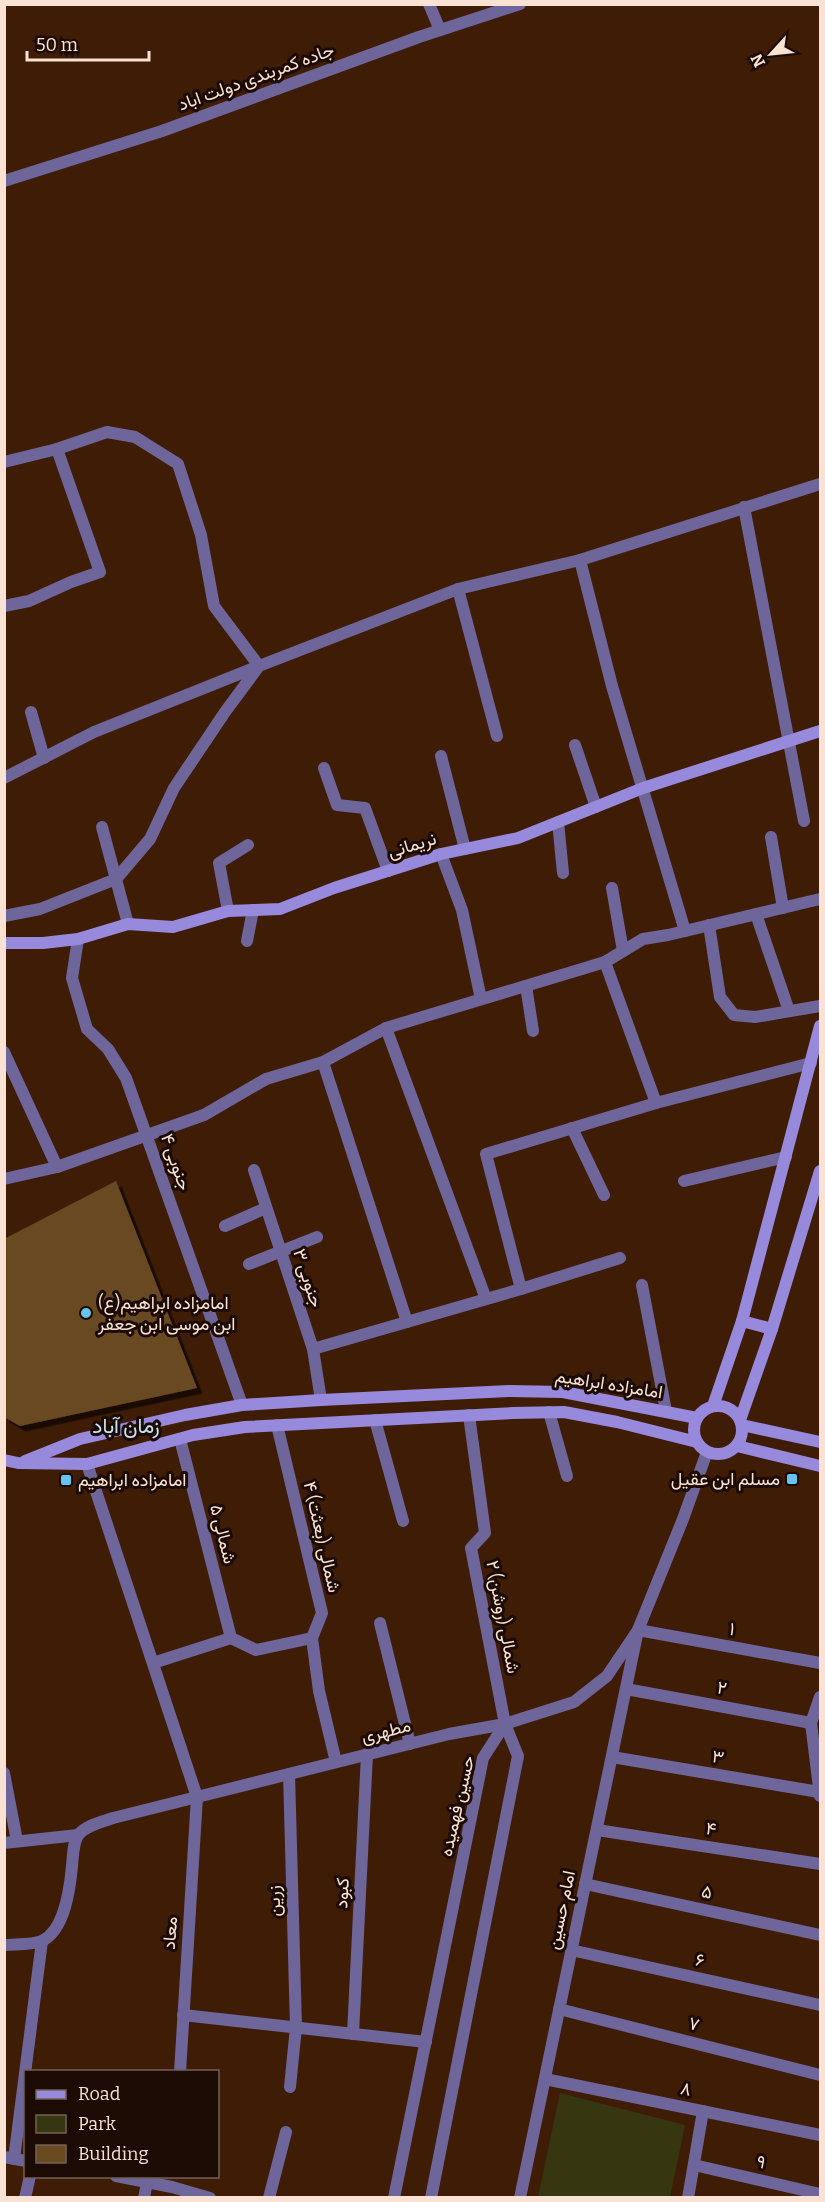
<svg xmlns="http://www.w3.org/2000/svg" width="825" height="2202" viewBox="0 0 825 2202" font-family="Bitter,Vazirmatn,serif">
<defs>
<filter id="shadow"><feDropShadow dx="5.5" dy="5.5" stdDeviation="0" flood-color="#0009"/></filter>
</defs>
<rect width="100%" height="100%" fill="#3f1c05"/>
<!-- green -->
<path fill="#363711" d="M560,2093L685,2125L670,2197H538Z"/>
<!-- building -->
<path fill="#694920" filter="url(#shadow)" d="M116,1181L197,1388L20,1426L4,1417V1239Z"/>
<g fill="none" stroke-linecap="round" stroke-linejoin="round">
<!-- street -->
<g stroke="#6e669a" stroke-width="12">
<path d="M429,4L440,30"/>
<path d="M4,181L162,131L419,37L520,4"/>
<path d="M4,462L57,449L107,432L135,437L178,464L201,535L214,606L259,666L94,732L4,778"/>
<path d="M744,507L804,821"/>
<path d="M580,560L612,686L685,931"/>
<path d="M458,589L497,736"/>
<path d="M4,606L29,601L71,582L100,572L57,449"/>
<path d="M31,712L44,758"/>
<path d="M575,745L596,807"/>
<path d="M441,756L465,849"/>
<path d="M324,768L337,805L365,808L388,871"/>
<path d="M558,822L563,873"/>
<path d="M102,827L128,924"/>
<path d="M771,837L783,908"/>
<path d="M441,854L462,910L481,999"/>
<path d="M612,888L623,951"/>
<path d="M228,911L219,863L248,845"/>
<path d="M756,914L789,1011"/>
<path d="M4,916L40,909L116,879L150,839L174,788L225,712L259,666L458,589L580,560L820,484"/>
<path d="M709,925L720,997L734,1015L755,1017L820,1006"/>
<path d="M78,939L72,978L87,1029L108,1049L126,1078L242,1405"/>
<path d="M247,941L253,910"/>
<path d="M526,986L533,1031"/>
<path d="M386,1028L486,1299"/>
<path d="M4,1052L57,1167"/>
<path d="M323,1062L407,1322"/>
<path d="M656,1103L605,962L643,939L668,935L820,899"/>
<path d="M572,1128L604,1195"/>
<path d="M254,1170L313,1349L321,1400"/>
<path d="M4,1179L57,1167L204,1115L266,1079L323,1062L386,1028L605,962"/>
<path d="M684,1181L786,1157"/>
<path d="M225,1226L266,1208"/>
<path d="M249,1264L317,1237"/>
<path d="M642,1285L666,1411"/>
<path d="M521,1289L486,1154L656,1103L811,1063"/>
<path d="M313,1349L521,1289L620,1258"/>
<path d="M549,1412L567,1476"/>
<path d="M375,1420L403,1521"/>
<path d="M277,1425L322,1613L312,1638L319,1691L336,1762"/>
<path d="M180,1439L231,1638"/>
<path d="M87,1464L197,1797L180,2072"/>
<path d="M380,1623L410,1744"/>
<path d="M153,1663L231,1638L256,1650L312,1638"/>
<path d="M626,1689L811,1723"/>
<path d="M820,1697L811,1723L820,1796"/>
<path d="M612,1757L819,1792"/>
<path d="M4,1773L17,1841"/>
<path d="M289,1774L296,2027L290,2087"/>
<path d="M597,1830L820,1864"/>
<path d="M4,1843L78,1835"/>
<path d="M585,1884L820,1935"/>
<path d="M4,1945C15,1944 32,1945 42,1941C65,1930 70,1888 72,1866C73,1856 73,1841 79,1834C87,1825 102,1822 113,1818L449,1734L505,1724L574,1702L607,1676L638,1630L683,1519L707,1452"/>
<path d="M571,1950L820,2005"/>
<path d="M559,2009L820,2075"/>
<path d="M183,2015L426,2042"/>
<path d="M353,2034L367,1754"/>
<path d="M545,2079L820,2135"/>
<path d="M4,2157L26,2161"/>
<path d="M14,2159L42,1941"/>
<path d="M694,2165L820,2194"/>
<path d="M116,2176L172,2187L210,2198"/>
<path d="M25,2198L30,2176"/>
<path d="M144,2198L147,2182"/>
<path d="M269,2198L286,2132"/>
<path d="M394,2198L483,1758L505,1724"/>
<path d="M431,2198L518,1756L505,1724L471,1548L485,1533L469,1415"/>
<path d="M520,2198L638,1630L820,1663"/>
<path d="M688,2198L703,2111"/>
</g>
<!-- secondary -->
<g stroke="#9789dc" stroke-width="12">
<path d="M4,943H43L78,939L128,924L173,927L228,911L280,909L334,888L441,854L518,838L643,788L820,731"/>
<path d="M742,1321L772,1329"/>
<circle cx="718" cy="1430" r="24"/>
<path d="M713,1406L742,1321L820,1026"/>
<path d="M740,1420L772,1329L820,1171"/>
<path d="M742,1425L820,1442"/>
<path d="M737,1446L820,1466"/>
<path d="M4,1460L18,1463L87,1464L193,1435L245,1427L513,1413L564,1412L617,1422L697,1442"/>
<path d="M25,1461L80,1439L185,1415L242,1405L321,1400L509,1391L563,1392L697,1418"/>
</g>
</g>
<!-- markers -->
<g fill="#67c4f0" stroke="#1b0b04" stroke-width="2">
<circle cx="86" cy="1313" r="6"/>
<rect x="786" y="1473" width="12" height="12" rx="3"/>
<rect x="60" y="1474" width="12" height="12" rx="3"/>
</g>
<g text-anchor="middle" dominant-baseline="central" stroke-width="6" stroke-linejoin="round" paint-order="stroke">
<!-- street labels -->
<g font-size="18" fill="#f9e1d4" stroke="#1b0b04">
<text transform="translate(256 77) rotate(-20)">جاده کمربندی دولت اباد</text>
<text transform="translate(412 845) rotate(-17)">نریمانی</text>
<text transform="translate(176 1162) rotate(71)">۴ جنوبی</text>
<text transform="translate(308 1278) rotate(72)">۳ جنوبی</text>
<text transform="translate(609 1384) rotate(9)">امامزاده ابراهیم</text>
<text transform="translate(223 1534) rotate(76)">۵ شمالی</text>
<text transform="translate(322 1537) rotate(77)">۴ شمالی (بعثت)</text>
<text transform="translate(503 1617) rotate(79)">۲ شمالی (روشن)</text>
<text transform="translate(732 1629) rotate(10)">۱</text>
<text transform="translate(722 1688) rotate(10)">۲</text>
<text transform="translate(386 1731) rotate(-14)">مطهری</text>
<text transform="translate(718 1757) rotate(9)">۳</text>
<text transform="translate(457 1806) rotate(-77)">حسین فهمیده</text>
<text transform="translate(711 1829) rotate(9)">۴</text>
<text transform="translate(707 1892) rotate(12)">۵</text>
<text transform="translate(342 1893) rotate(-87)">کبود</text>
<text transform="translate(274 1901) rotate(-92)">زرین</text>
<text transform="translate(561 1910) rotate(-78)">امام حسین</text>
<text transform="translate(170 1933) rotate(-86)">معاد</text>
<text transform="translate(700 1960) rotate(12)">۶</text>
<text transform="translate(694 2024) rotate(14)">۷</text>
<text transform="translate(686 2089) rotate(12)">۸</text>
<text transform="translate(761 2162) rotate(13)">۹</text>
</g>
<!-- poi labels -->
<g font-size="18" fill="#f9e1d4" stroke="#1b0b04" text-anchor="start">
<text x="98" y="1303">(ع)امامزاده ابراهیم<tspan x="98" dy="21">ابن موسی ابن جعفر</tspan></text>
<text x="780" y="1479" text-anchor="end">مسلم ابن عقیل</text>
<text x="78" y="1480">امامزاده ابراهیم</text>
</g>
<!-- quarter labels -->
<g font-size="21" fill="#c5e5f5" stroke="#1b0b04">
<text x="126" y="1426">زمان آباد</text>
</g>
</g>
<!-- border -->
<rect width="825" height="2202" fill="none" stroke="#f9e1d4" stroke-width="12"/>
<!-- legend -->
<rect x="24" y="2070" width="195" height="108" fill="#1b0b04" stroke="#746157" stroke-width="1.5"/>
<rect x="36" y="2090" width="30" height="9" fill="#9789dc" stroke="#746157" stroke-width="1.5"/>
<text x="78" y="2100" font-size="18" fill="#f9e1d4">Road</text>
<rect x="36" y="2115" width="30" height="18" fill="#363711" stroke="#746157" stroke-width="1.5"/>
<text x="78" y="2130" font-size="18" fill="#f9e1d4">Park</text>
<rect x="36" y="2145" width="30" height="18" fill="#694920" stroke="#746157" stroke-width="1.5"/>
<text x="78" y="2160" font-size="18" fill="#f9e1d4">Building</text>
<!-- north arrow -->
<g transform="translate(771 54) rotate(243)" stroke="#1b0b04" stroke-width="4.5" paint-order="stroke">
<path d="M0-4.5L10 22L0 15L-10 22Z" fill="#f9e1d4"/>
<text y="-9" font-size="16" font-weight="bold" text-anchor="middle" fill="#f9e1d4">N</text>
</g>
<!-- scale -->
<path d="M27 51v9h122v-9" fill="none" stroke="#f9e1d4" stroke-width="3"/>
<text x="36" y="51" font-size="18" fill="#f9e1d4" stroke="#1b0b04" stroke-width="4.5" paint-order="stroke">50 m</text>
</svg>
